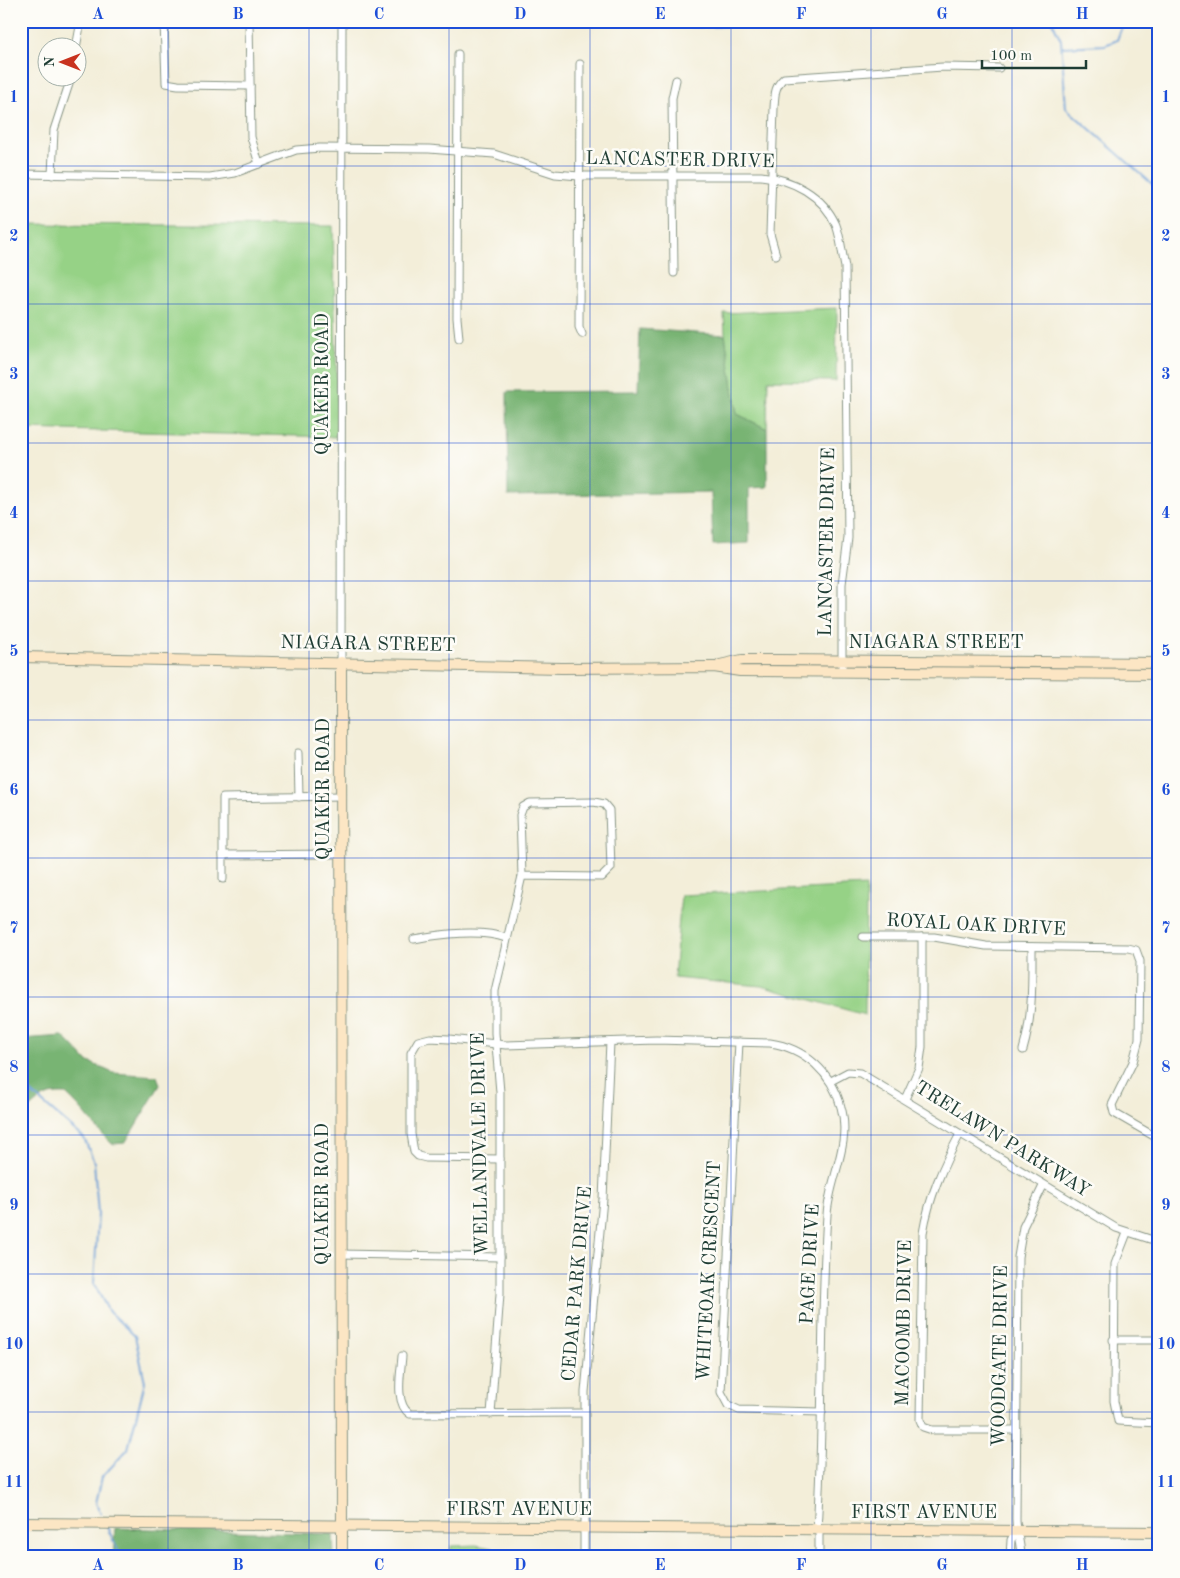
<svg xmlns="http://www.w3.org/2000/svg" width="1180" height="1578" viewBox="0 0 1180 1578" font-family="'Old Standard TT',serif">
<rect width="100%" height="100%" fill="#fdfcf7"/>
<filter id="ink" filterUnits="userSpaceOnUse"><feTurbulence type="fractalNoise" baseFrequency=".02" numOctaves="2"/><feDisplacementMap in="SourceGraphic" scale="10" xChannelSelector="R" yChannelSelector="G"/><feConvolveMatrix kernelMatrix="1 2 1 2 8 2 1 2 1" color-interpolation-filters="sRGB"/></filter>
<filter id="wash" filterUnits="userSpaceOnUse"><feTurbulence type="fractalNoise" baseFrequency=".0096" numOctaves="4" result="noise"/><feDisplacementMap in="SourceGraphic" scale="20" xChannelSelector="R" yChannelSelector="G"/><feGaussianBlur stdDeviation="1.12" result="paint"/><feColorMatrix in="noise" values="0 0 0 0 0 0 0 0 0 0 0 0 0 0 0 0 0 1.4 0 .05"/><feComposite in="paint" operator="in"/></filter>
<g filter="url(#wash)">
<rect width="100%" height="100%" fill="#f3eed9"/>
<!-- green -->
<g fill="#96d286" stroke="#5a885d">
<path d="M21,224L333,226L338,437L21,429Z"/>
<path d="M837,308L836,381L768,380L767,429L737,414L725,335L724,313Z"/>
<path d="M866,886L865,1015L761,986L674,978L681,895Z"/>
<path d="M476,1545L492,1548L502,1557H451V1546Z"/>
</g>
<!-- forest -->
<g fill="#78b473" stroke="#4c7854">
<path d="M640,329L725,335L737,414L767,429V487L749,488V543L713,545L711,492L508,496L507,392L638,391Z"/>
<path d="M63,1036L87,1061L113,1073L157,1076L160,1085L125,1143L112,1144C95,1128 84,1110 66,1094C42,1093 39,1100 21,1116V1039Z"/>
<path d="M115,1528L333,1534L334,1557H113Z"/>
</g>
<g fill="none" stroke-linecap="round" stroke-linejoin="round">
<!-- stream -->
<g stroke="#699dd5" stroke-width="2">
<path d="M652,21L695,27L792,24L807,21"/>
<path d="M1052,21L1061,40L1066,108L1159,190"/>
<path d="M1062,47L1105,45L1117,40L1124,21"/>
<path d="M21,1084L84,1138L94,1162L98,1214L94,1284L109,1312L135,1336L145,1382L128,1449L102,1477L96,1503L101,1514"/>
<path d="M107,1527L121,1557"/>
</g>
</g>
</g>
<g filter="url(#ink)">
<g fill="none" stroke-linecap="round" stroke-linejoin="round">
<!-- street casing -->
<g stroke="#899686" stroke-width="9">
<g id="street">
<path d="M164,21L166,83L178,85L250,86"/>
<path d="M249,21L251,137L259,164"/>
<path d="M76,48L81,21"/>
<path d="M458,54L457,318L459,338"/>
<path d="M580,64L579,327L582,334"/>
<path d="M21,174L210,177L235,173L296,150L320,148L429,149L494,154L555,174L579,176H761C792,179 823,195 836,225C841,238 842,254 845,267L848,538L842,584V672"/>
<path d="M52,175L54,130L71,78"/>
<path d="M776,255L770,234L774,108C775,95 774,87 784,78L943,67L999,68"/>
<path d="M674,273L672,98L676,80"/>
<path d="M341,662L342,21"/>
<path d="M298,753L299,797"/>
<path d="M341,796L223,798V855L342,854"/>
<path d="M223,855V879"/>
<path d="M863,937H934L986,946L1128,948L1136,950L1140,961L1139,1039L1133,1062L1112,1105L1114,1113L1159,1139"/>
<path d="M414,939C440,934 482,929 506,938"/>
<path d="M739,1042L721,1392L728,1405L739,1410L822,1412"/>
<path d="M1023,1050C1033,1016 1032,982 1032,947"/>
<path d="M831,1081L848,1072L860,1073L1116,1228L1159,1242"/>
<path d="M905,1099L919,1068L922,1047V937"/>
<path d="M960,1134C943,1166 929,1197 923,1233L920,1420L923,1427L932,1430H1016"/>
<path d="M500,1159L426,1158L418,1156L414,1152L411,1134V1053L418,1041L430,1038L449,1039L506,1045L656,1040L770,1043C805,1048 832,1073 841,1107C852,1144 829,1179 827,1215C820,1320 824,1425 817,1529"/>
<path d="M1127,1233L1115,1264L1114,1401L1118,1421L1159,1423"/>
<path d="M341,1254L500,1257"/>
<path d="M1113,1340H1159"/>
<path d="M402,1356C401,1372 394,1404 410,1414L584,1413"/>
<path d="M491,1414L500,1294V1092L495,1033V991L522,876L520,815L523,807L530,803L594,802L604,804L609,810L611,868L602,877L522,876"/>
<path d="M585,1528V1392L603,1199L610,1042"/>
<path d="M819,1529V1557"/>
<path d="M584,1557V1528"/>
<path d="M1010,1557L1011,1540L1016,1531"/>
<path d="M1021,1557C1021,1543 1016,1532 1016,1519L1018,1257L1023,1227L1043,1186"/>
</g>
</g>
<!-- secondary casing -->
<g stroke="#899686" stroke-width="12">
<g id="secondary">
<path d="M21,657L562,668L714,667L740,671L1159,674"/>
<path d="M341,662L342,1557"/>
<path d="M720,665L742,660H780L1159,663"/>
<path d="M21,1523L1159,1532"/>
</g>
</g>
<!-- street -->
<use href="#street" stroke="#fff" stroke-width="7"/>
<!-- secondary -->
<use href="#secondary" stroke="#fce6c4" stroke-width="10"/>
</g>
</g>
<!-- grid -->
<path fill="none" stroke="#1d4ed8" stroke-width="1" stroke-opacity="0.55" d="M168,21V1557M309,21V1557M449,21V1557M590,21V1557M731,21V1557M871,21V1557M1012,21V1557M21,166H1159M21,304H1159M21,443H1159M21,581H1159M21,720H1159M21,858H1159M21,997H1159M21,1135H1159M21,1274H1159M21,1412H1159"/>
<g text-anchor="middle" dominant-baseline="central" stroke-width="5" stroke-linejoin="round" paint-order="stroke">
<!-- street labels -->
<g font-size="19" fill="#1f3d34" stroke="#fdfcf7">
<text transform="translate(680 161) rotate(1)">LANCASTER DRIVE</text>
<text transform="translate(323 384) rotate(-90)">QUAKER ROAD</text>
<text transform="translate(828 542) rotate(-89)">LANCASTER DRIVE</text>
<text x="936" y="643">NIAGARA STREET</text>
<text transform="translate(368 645) rotate(1)">NIAGARA STREET</text>
<text transform="translate(324 789) rotate(-90)">QUAKER ROAD</text>
<text transform="translate(976 926) rotate(3)">ROYAL OAK DRIVE</text>
<text transform="translate(1002 1140) rotate(32)">TRELAWN PARKWAY</text>
<text transform="translate(481 1144) rotate(-91)">WELLANDVALE DRIVE</text>
<text transform="translate(323 1194) rotate(-90)">QUAKER ROAD</text>
<text transform="translate(811 1264) rotate(-87)">PAGE DRIVE</text>
<text transform="translate(710 1271) rotate(-87)">WHITEOAK CRESCENT</text>
<text transform="translate(578 1284) rotate(-85)">CEDAR PARK DRIVE</text>
<text transform="translate(905 1323) rotate(-89)">MACOOMB DRIVE</text>
<text transform="translate(1001 1356) rotate(-89)">WOODGATE DRIVE</text>
<text x="519" y="1510">FIRST AVENUE</text>
<text x="924" y="1513">FIRST AVENUE</text>
</g>
</g>
<!-- margin -->
<rect width="1180" height="1578" fill="none" stroke="#fdfcf7" stroke-width="55"/>
<!-- north arrow -->
<g transform="translate(62 62) rotate(270)"><circle r="24" fill="#fdfcf7" stroke="#a4b0a9"/>
<path d="M0-4L9 19L0 12L-9 19Z" fill="#c8321e"/>
<text y="-8" font-size="14" font-weight="bold" text-anchor="middle" fill="#1f3d34">N</text>
</g>
<!-- scale -->
<path d="M982 60v8h104v-8" fill="none" stroke="#1f3d34" stroke-width="2.5"/>
<text x="990" y="60" font-size="15" fill="#1f3d34" stroke="#fdfcf7" stroke-width="4" paint-order="stroke">100 m</text>
<rect x="28" y="28" width="1124" height="1522" fill="none" stroke="#1d4ed8" stroke-width="2"/>
<g font-size="16" text-anchor="middle" font-weight="bold" fill="#1d4ed8">
<text x="98" y="19">A</text>
<text x="238" y="19">B</text>
<text x="379" y="19">C</text>
<text x="520" y="19">D</text>
<text x="660" y="19">E</text>
<text x="801" y="19">F</text>
<text x="942" y="19">G</text>
<text x="1082" y="19">H</text>
<text x="14" y="102">1</text>
<text x="1166" y="102">1</text>
<text x="14" y="241">2</text>
<text x="1166" y="241">2</text>
<text x="14" y="379">3</text>
<text x="1166" y="379">3</text>
<text x="14" y="518">4</text>
<text x="1166" y="518">4</text>
<text x="14" y="656">5</text>
<text x="1166" y="656">5</text>
<text x="14" y="795">6</text>
<text x="1166" y="795">6</text>
<text x="14" y="933">7</text>
<text x="1166" y="933">7</text>
<text x="14" y="1072">8</text>
<text x="1166" y="1072">8</text>
<text x="14" y="1210">9</text>
<text x="1166" y="1210">9</text>
<text x="14" y="1349">10</text>
<text x="1166" y="1349">10</text>
<text x="14" y="1487">11</text>
<text x="1166" y="1487">11</text>
<text x="98" y="1570">A</text>
<text x="238" y="1570">B</text>
<text x="379" y="1570">C</text>
<text x="520" y="1570">D</text>
<text x="660" y="1570">E</text>
<text x="801" y="1570">F</text>
<text x="942" y="1570">G</text>
<text x="1082" y="1570">H</text>
</g>
</svg>
